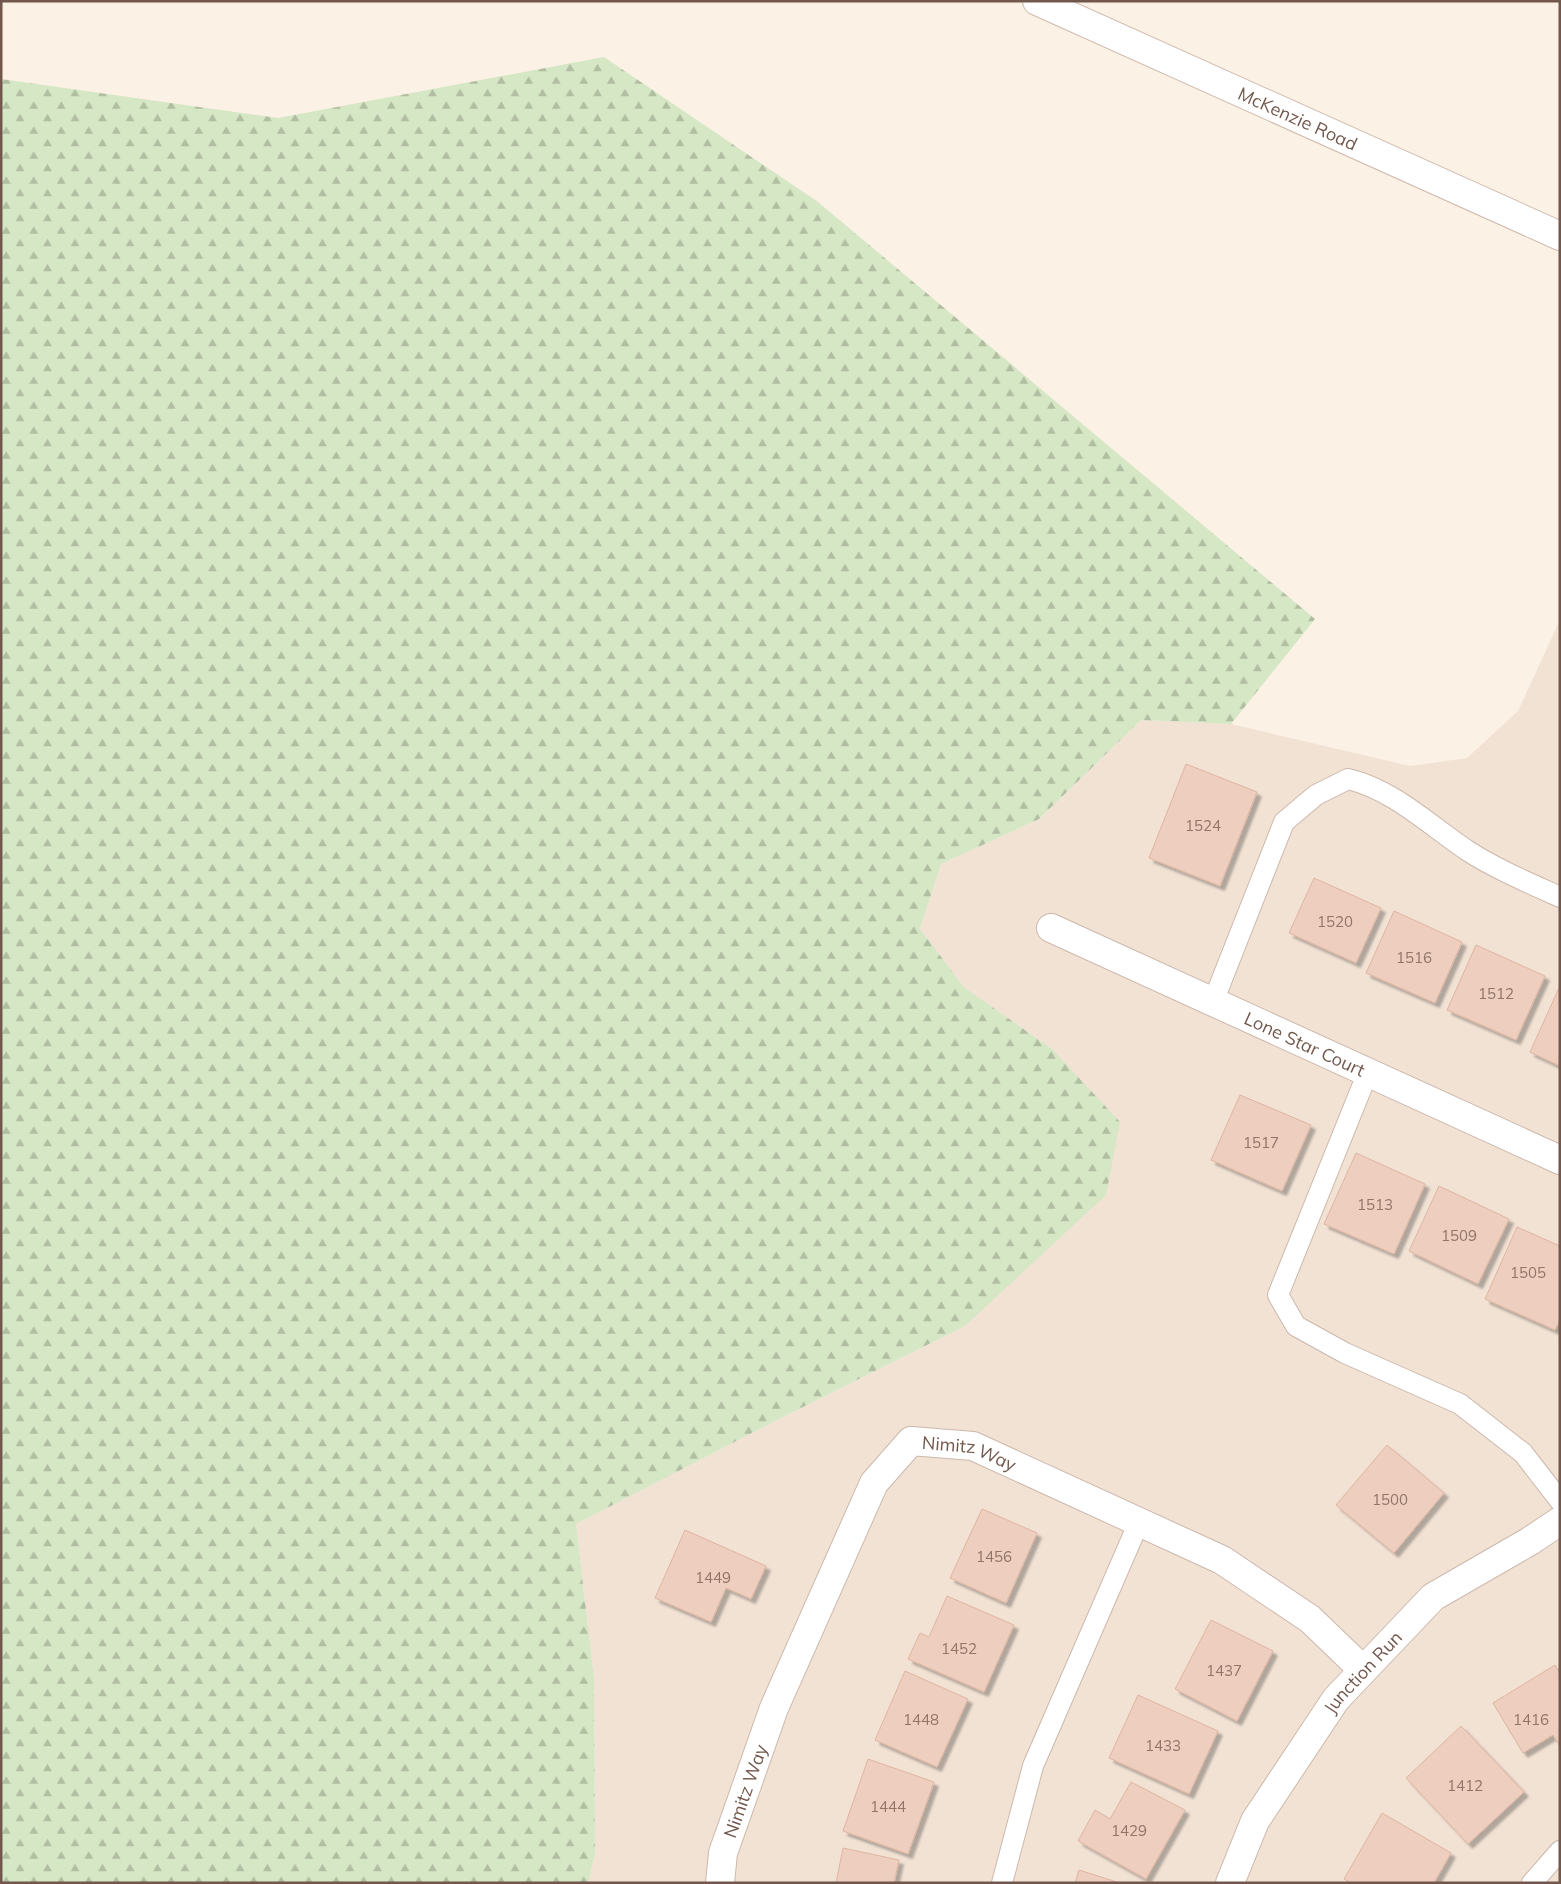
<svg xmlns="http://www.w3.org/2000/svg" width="1561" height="1884" viewBox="0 0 1561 1884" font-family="Mulish,sans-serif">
<defs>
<pattern id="forest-firs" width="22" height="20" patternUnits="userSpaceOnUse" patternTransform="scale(1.25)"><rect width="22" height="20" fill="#d5e7c5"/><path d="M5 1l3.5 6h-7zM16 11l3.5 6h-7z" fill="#b1bea2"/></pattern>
<filter id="shadow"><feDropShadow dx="4.5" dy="4.5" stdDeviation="1" flood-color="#0004"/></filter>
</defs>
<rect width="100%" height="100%" fill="#fbf1e5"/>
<!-- residential -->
<path fill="#f2e2d4" d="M1560,620V1883H588L595,1854L594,1678L576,1524L773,1422L965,1326L1052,1049L964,987L920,929L941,864L1039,819L1141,720L1231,724L1410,766L1467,758L1518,711Z"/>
<!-- forest -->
<path fill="url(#forest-firs)" d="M604,57L818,202L1315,619L1231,724L1141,720L1039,819L941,864L920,929L964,987L1052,1049L1120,1122L1106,1195L965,1326L773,1422L576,1524L594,1678L595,1854L588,1883H1V79L278,118Z"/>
<!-- building -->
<g fill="#eecebf" stroke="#e0b4a0" filter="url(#shadow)">
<path d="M1186,764L1257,792L1220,886L1149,858Z"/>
<path d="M1314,878L1381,908L1356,963L1289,933Z"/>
<path d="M1394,911L1462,942L1435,1003L1366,973Z"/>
<path d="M1476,945L1545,976L1516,1040L1447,1010Z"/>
<path d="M1559,988H1560V1066L1530,1052Z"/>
<path d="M1240,1095L1311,1125L1282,1191L1211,1160Z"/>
<path d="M1356,1153L1425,1184L1394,1254L1324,1224Z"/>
<path d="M1439,1186L1509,1219L1478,1284L1409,1251Z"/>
<path d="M1517,1227L1560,1246V1320L1555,1330L1485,1299Z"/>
<path d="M1387,1445L1444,1493L1394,1553L1336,1505Z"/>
<path d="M982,1509L1037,1533L1006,1603L950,1578Z"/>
<path d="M685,1530L766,1566L751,1599L726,1588L711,1622L655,1598Z"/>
<path d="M947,1596L1014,1625L984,1692L908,1659L920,1633L929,1637Z"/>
<path d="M1211,1620L1273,1651L1237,1721L1175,1689Z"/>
<path d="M1555,1665L1560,1674V1746L1553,1735L1523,1753L1493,1703Z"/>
<path d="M905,1671L968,1699L937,1767L875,1740Z"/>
<path d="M1138,1695L1218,1731L1189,1794L1109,1758Z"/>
<path d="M1461,1726L1524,1792L1468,1844L1406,1778Z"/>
<path d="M868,1759L934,1782L908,1854L843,1831Z"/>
<path d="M1131,1782L1185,1810L1146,1879L1078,1841L1095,1810L1110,1819Z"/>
<path d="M1382,1813L1451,1853L1434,1883H1351L1344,1879Z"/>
<path d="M843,1848L899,1860L894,1883H836Z"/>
<path d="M1079,1870L1120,1883H1075Z"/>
</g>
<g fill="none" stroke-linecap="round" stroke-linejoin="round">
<!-- lane casing -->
<g stroke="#ccb8ac" stroke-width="22">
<g id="lane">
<path d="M1213,1002L1284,822L1316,795L1348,779C1394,790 1429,825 1468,851C1496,869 1529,883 1560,897"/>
<path d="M1368,1072L1278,1295L1296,1326L1345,1353L1460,1404L1523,1453L1560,1501"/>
<path d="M1002,1883L1033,1766L1139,1522"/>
<path d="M1532,1883L1560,1851"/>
</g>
</g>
<!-- street casing -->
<g stroke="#ccb8ac" stroke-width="30">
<g id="street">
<path id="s1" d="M1051,928L1560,1160"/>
<path id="s2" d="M720,1883L723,1853L774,1708L874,1483L911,1441L973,1446L1222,1560L1310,1619L1363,1670"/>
<path id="s3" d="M1230,1883L1255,1821L1336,1699L1433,1597L1530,1541L1560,1521"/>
</g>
</g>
<!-- secondary casing -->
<g stroke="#d0baad" stroke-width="30">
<g id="secondary">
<path id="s4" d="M1037,1L1560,236"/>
</g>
</g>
<!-- lane -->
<use href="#lane" stroke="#fff" stroke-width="20"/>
<!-- street -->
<use href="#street" stroke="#fff" stroke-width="28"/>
<!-- secondary -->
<use href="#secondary" stroke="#fff" stroke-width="28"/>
</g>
<g text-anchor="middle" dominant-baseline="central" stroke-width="5" stroke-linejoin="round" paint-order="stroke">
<!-- number labels -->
<g font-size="15" fill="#917569">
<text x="1203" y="825">1524</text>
<text x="1335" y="921">1520</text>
<text x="1414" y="957">1516</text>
<text x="1496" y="993">1512</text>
<text x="1261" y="1142">1517</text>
<text x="1375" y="1204">1513</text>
<text x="1459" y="1235">1509</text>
<text x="1528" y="1272">1505</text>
<text x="1390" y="1499">1500</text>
<text x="994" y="1556">1456</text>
<text x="713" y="1577">1449</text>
<text x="959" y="1648">1452</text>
<text x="1224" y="1670">1437</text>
<text x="921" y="1719">1448</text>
<text x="1531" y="1719">1416</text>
<text x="1163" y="1745">1433</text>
<text x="1465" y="1785">1412</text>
<text x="888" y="1806">1444</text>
<text x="1129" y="1830">1429</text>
</g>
<!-- street labels -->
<g font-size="18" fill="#72574c" stroke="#fef5eb">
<text stroke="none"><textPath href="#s4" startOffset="286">McKenzie Road</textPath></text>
<text stroke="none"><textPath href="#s1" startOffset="279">Lone Star Court</textPath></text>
<text stroke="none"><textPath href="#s2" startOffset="546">Nimitz Way</textPath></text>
<text stroke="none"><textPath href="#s3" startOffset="251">Junction Run</textPath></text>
<text stroke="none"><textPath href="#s2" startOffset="96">Nimitz Way</textPath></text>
</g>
</g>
<!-- border -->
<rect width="1561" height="1884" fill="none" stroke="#72574c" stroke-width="5"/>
</svg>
